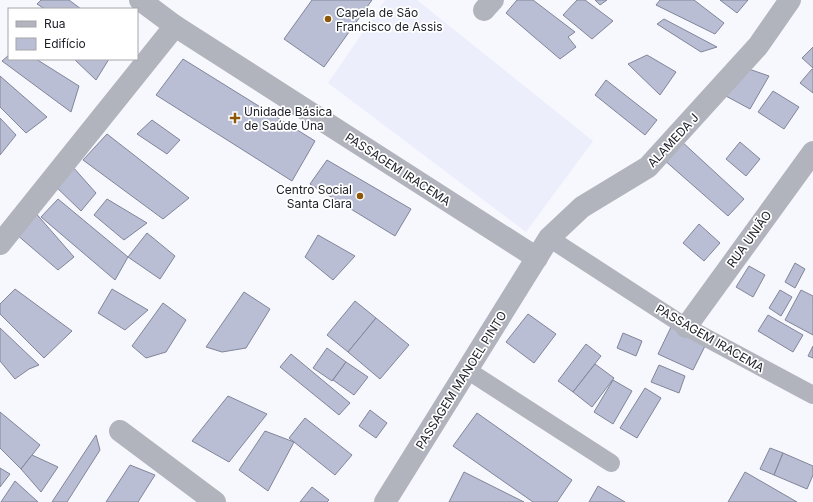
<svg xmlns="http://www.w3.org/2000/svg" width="813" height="502" viewBox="0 0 813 502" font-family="Inter,sans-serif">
<rect width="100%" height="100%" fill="#f7f8fd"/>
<!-- built -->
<path fill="#eceefb" d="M385,0H417L593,141L526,232L328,83Z"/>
<!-- building -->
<g fill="#babed5" stroke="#818599">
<path d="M41,0H69L81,9H45L37,4Z"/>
<path d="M312,0H372L324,67L284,39Z"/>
<path d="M517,0H533L575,32L568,37L576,47L560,59L506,13Z"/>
<path d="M577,0H585L613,21L592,39L563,15Z"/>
<path d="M595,0H607L600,5Z"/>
<path d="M660,0H694L724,23L715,34L656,5Z"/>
<path d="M720,0H748L737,13Z"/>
<path d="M664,19L717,47L701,52L657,24Z"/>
<path d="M813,47V68L802,58Z"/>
<path d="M9,55V59H36L79,86L71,112L2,61Z"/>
<path d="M647,55L676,72L660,95L628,64Z"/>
<path d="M74,59H109L96,80Z"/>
<path d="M183,59L315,141L292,181L156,95Z"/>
<path d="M743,67L769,76L750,109L724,95Z"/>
<path d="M812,69H813V93L800,83Z"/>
<path d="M0,76L47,117L26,133L0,107Z"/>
<path d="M606,80L657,120L645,135L595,95Z"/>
<path d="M773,91L799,107L784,129L758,112Z"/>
<path d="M0,118L16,135L0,155Z"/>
<path d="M152,120L180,140L167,154L137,134Z"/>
<path d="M107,134L189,198L163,219L83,160Z"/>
<path d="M680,140L744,199L728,216L663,159Z"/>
<path d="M740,142L760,159L746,176L726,159Z"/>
<path d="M327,160L411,209L395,236L310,184Z"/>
<path d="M72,166L96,193L81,211L51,182Z"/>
<path d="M58,199L128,257L115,280L41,217Z"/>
<path d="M107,199L147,223L124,240L94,215Z"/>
<path d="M33,210L74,257L58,270L16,234Z"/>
<path d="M699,224L720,243L704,261L683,243Z"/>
<path d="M147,233L175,256L160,279L128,257Z"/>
<path d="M318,235L355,256L333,280L305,257Z"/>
<path d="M795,263L805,269L795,288L785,282Z"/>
<path d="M749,266L765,275L753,297L736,287Z"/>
<path d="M15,289L72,331L44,358L0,314V304Z"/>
<path d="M112,289L148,310L125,330L98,313Z"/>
<path d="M780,290L792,297L781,316L769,308Z"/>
<path d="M801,290L813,296V335L785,320Z"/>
<path d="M244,292L270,309L246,348L222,352L206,347Z"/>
<path d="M355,301L376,318L348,352L327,335Z"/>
<path d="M163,303L186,320L166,352L146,358L132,346Z"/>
<path d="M528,314L556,334L534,363L506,342Z"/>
<path d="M768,315L803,335L793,352L758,331Z"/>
<path d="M376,318L409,345L380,379L348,352Z"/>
<path d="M672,325L707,342L693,370L658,354Z"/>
<path d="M0,328L39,365L29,369L15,379L0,361Z"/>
<path d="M623,333L642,341L636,356L617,348Z"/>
<path d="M586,344L601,356L573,392L558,381Z"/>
<path d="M813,346V358L808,356Z"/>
<path d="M327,348L346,362L332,381L313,368Z"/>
<path d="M291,354L350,403L339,415L280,367Z"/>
<path d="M346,362L368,377L354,395L333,380Z"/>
<path d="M595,364L614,378L592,407L573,392Z"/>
<path d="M659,365L685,376L679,393L651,382Z"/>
<path d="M613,380L632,391L613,424L594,412Z"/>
<path d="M645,388L661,398L637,438L620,428Z"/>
<path d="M228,396L267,414L229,462L192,441Z"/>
<path d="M370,410L387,423L376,438L359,426Z"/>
<path d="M0,412L40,445L21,469L0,448Z"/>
<path d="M477,413L572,480L557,502H533L453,446Z"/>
<path d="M305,418L352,455L335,475L289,438Z"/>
<path d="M265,431L294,442L268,491L239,470Z"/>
<path d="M96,435L100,450L67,502H52Z"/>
<path d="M770,448L783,453L774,475L760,469Z"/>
<path d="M783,453L813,466V475L807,489L774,475Z"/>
<path d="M32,455L58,467L41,492L21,469Z"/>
<path d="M130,465L155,475L138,502H106Z"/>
<path d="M0,468L10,474L0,487Z"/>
<path d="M464,472L524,502H449Z"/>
<path d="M745,472L797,502H728Z"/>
<path d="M15,481L38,502H1Z"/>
<path d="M598,486L625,502H589Z"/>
<path d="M312,487L329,500L327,502H300Z"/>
</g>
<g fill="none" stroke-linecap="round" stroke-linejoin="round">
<!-- lane -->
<g stroke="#b1b3bd" stroke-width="18">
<path d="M549,238L686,327L813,395"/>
<path d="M467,370L611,463"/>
</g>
<!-- street -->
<g stroke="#b1b3bd" stroke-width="22">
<path d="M140,0L175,26L537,258"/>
<path d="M484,10L493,0"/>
<path d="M0,244L175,26"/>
<path d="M686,327L813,152"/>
<path d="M120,431L215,502"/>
<path d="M385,502L549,238L582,207L648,167L758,46L790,0"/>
</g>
</g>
<!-- markers -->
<g fill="#8d5709" stroke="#fff" stroke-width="1.5">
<circle cx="328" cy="19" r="4"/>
<path d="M233 112h4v4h4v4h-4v4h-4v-4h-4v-4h4z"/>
<circle cx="360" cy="196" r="4"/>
</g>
<g text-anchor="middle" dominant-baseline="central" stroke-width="3.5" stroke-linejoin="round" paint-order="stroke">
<!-- poi labels -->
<g font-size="12" fill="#20212a" stroke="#fff" text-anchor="start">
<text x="336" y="12">Capela de São<tspan x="336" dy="14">Francisco de Assis</tspan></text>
<text x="244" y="111">Unidade Básica<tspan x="244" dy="14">de Saúde Una</tspan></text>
<text x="352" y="189" text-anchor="end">Centro Social<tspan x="352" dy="14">Santa Clara</tspan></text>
</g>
<!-- street labels -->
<g font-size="12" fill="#20212a" stroke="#fff">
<text transform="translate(673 140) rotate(-47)">ALAMEDA J</text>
<text transform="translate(398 169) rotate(33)">PASSAGEM IRACEMA</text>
<text transform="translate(749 239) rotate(-54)">RUA UNIÃO</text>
<text transform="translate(710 338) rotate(30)">PASSAGEM IRACEMA</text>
<text transform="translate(461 380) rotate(-58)">PASSAGEM MANOEL PINTO</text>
</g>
</g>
<!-- legend -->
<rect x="8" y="8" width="130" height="52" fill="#ffffff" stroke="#a6a6aa"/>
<rect x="16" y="21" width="20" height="6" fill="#b1b3bd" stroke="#a6a6aa"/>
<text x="44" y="28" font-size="12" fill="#20212a">Rua</text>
<rect x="16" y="38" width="20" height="12" fill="#babed5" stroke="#a6a6aa"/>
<text x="44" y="48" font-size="12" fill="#20212a">Edifício</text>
</svg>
